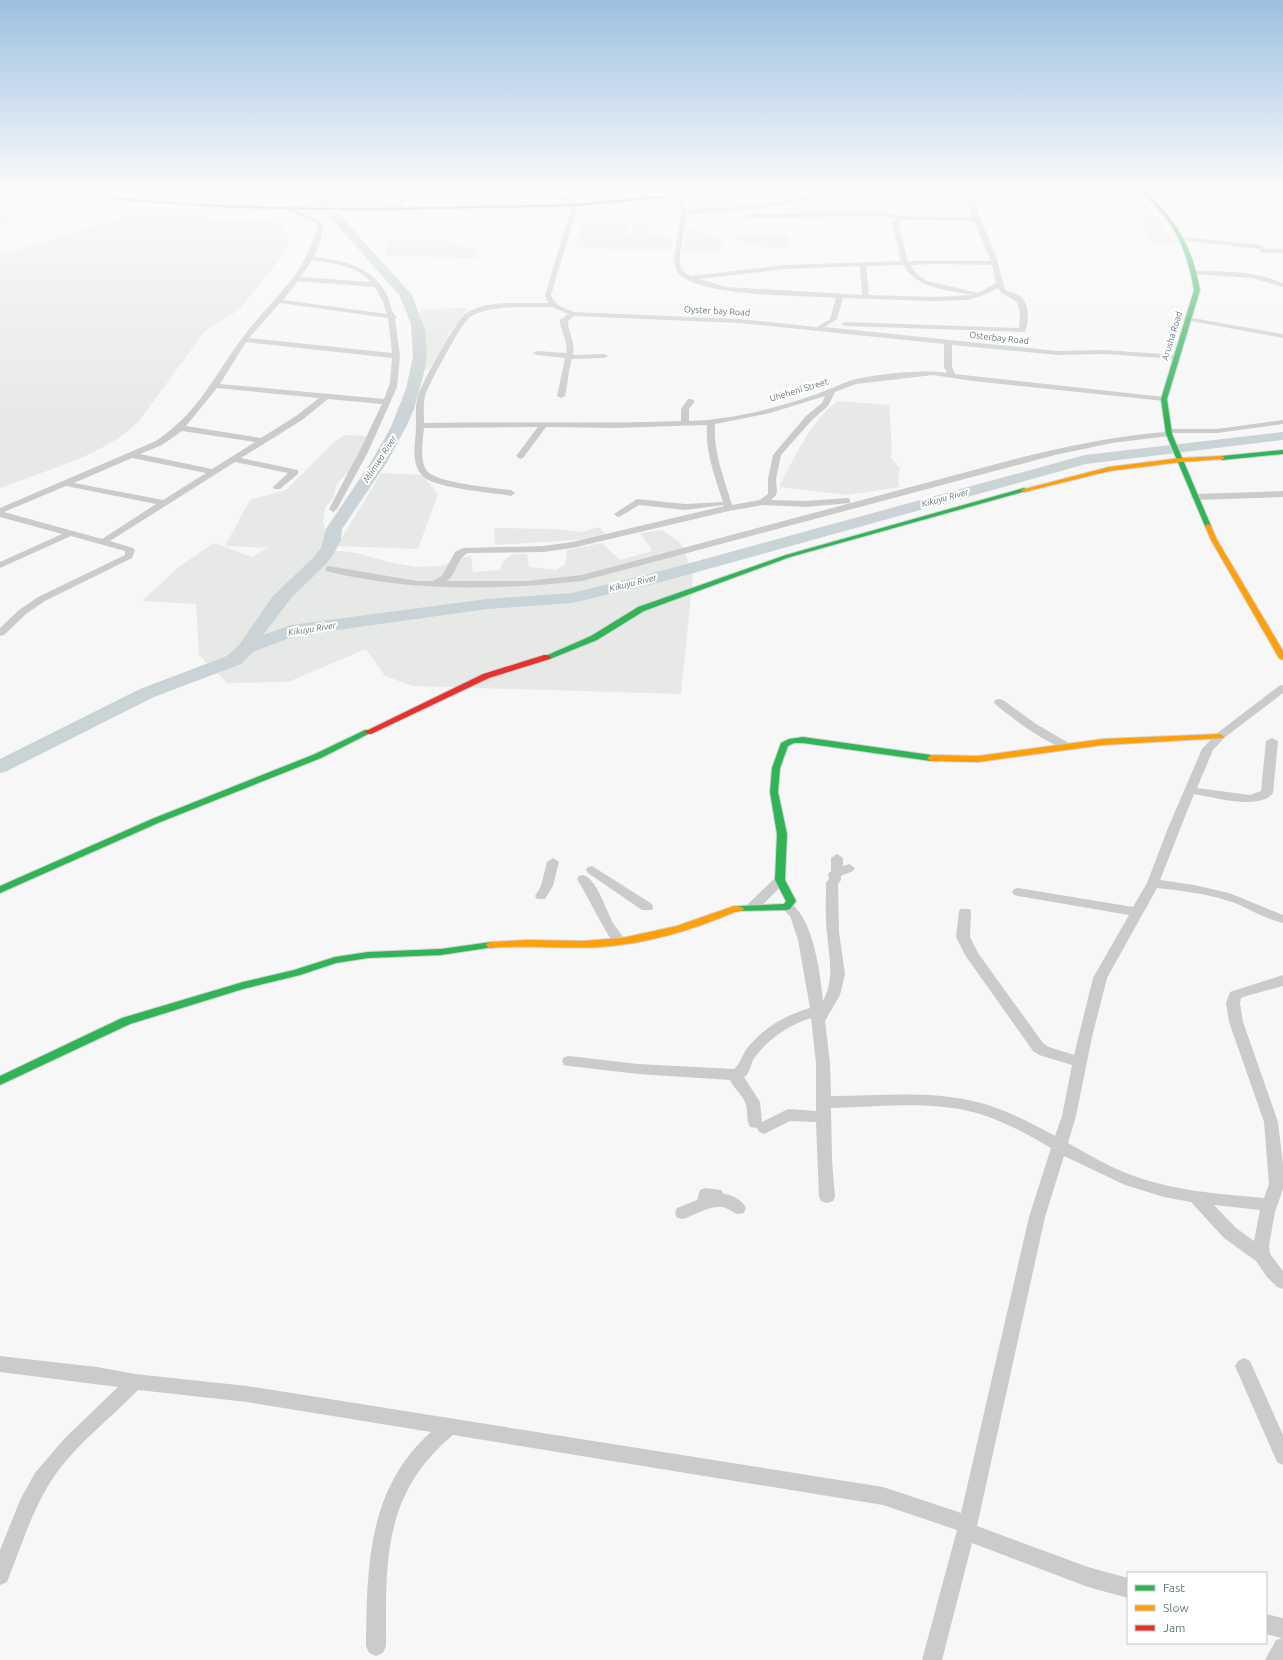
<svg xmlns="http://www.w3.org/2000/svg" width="1283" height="1660" viewBox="0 0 1283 1660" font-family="Ubuntu,sans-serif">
<rect width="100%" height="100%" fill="#f7f7f7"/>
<!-- green -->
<g fill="#e6e9e5">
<path d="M0,188H20L120,200L108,205L82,204L0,194Z"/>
<path d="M370,188H404L396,200Z"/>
<path d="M1099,188H1130L1136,195L1144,200L1175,244H1153L1132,210L1129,203L1111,192Z"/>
<path d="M0,199L40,207L46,211L0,225Z"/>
<path d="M142,215L274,221L284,227L290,246L239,310L205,331L139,421C104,456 46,470 0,488V255L125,217Z"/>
<path d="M581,224H628L625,236L673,237L670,250L576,249Z"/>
<path d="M632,225H648V235L631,234Z"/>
<path d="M693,228L724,240L718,253H682L686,236Z"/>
<path d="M731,234L788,235L789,250L745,244Z"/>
<path d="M389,241H455L451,244L475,250L477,258L385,256Z"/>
<path d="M468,308L449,333L439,354L428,369H422L424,350L420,309Z"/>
<path d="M837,401L890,405C889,423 893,440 891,458L900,468L898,481L900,487L848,495L779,487C795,456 809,424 837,401Z"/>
<path d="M348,435L366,436L352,467L348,473L341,479L336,486L334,497L325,508L323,521L327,537L322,549L357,553L388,562L416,567L440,566L471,555L473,572L500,570C505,555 511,553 527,554L529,567L556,570L565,565L567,550L602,543L620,560L652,551L640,533L662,530L681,543L693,575L681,694L413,686L385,676L366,649L288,682L227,683L199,655L196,604L142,601L180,566L214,543L252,557L267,548H275L225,546L250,500L286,490L330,446L341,437Z"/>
<path d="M381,473L422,475L438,494L418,549L337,546Z"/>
<path d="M599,527L605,534L577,540L495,545L494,528L552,529L582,532Z"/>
</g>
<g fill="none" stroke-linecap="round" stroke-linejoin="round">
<!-- river -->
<g fill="#cad3d5" fill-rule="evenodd">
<path d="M304,188H314L329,204L328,206H320Z"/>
<path d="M334,212L338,213L412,295L425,330L427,352L425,369L414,409L406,427L387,462L342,529L341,540L333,555L325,565L292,597L263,635L291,625L487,599L572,593L650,574L1085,455L1283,432V440L1086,464L661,582L572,603L487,609L295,636L253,652L241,664L154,697L7,771L0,773V759L140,689L227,656L239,645L273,596L313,558L321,548L326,529L371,462L391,427L406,389L413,357L411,324L400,296L330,217L328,215Z"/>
</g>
<!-- fast casing -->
<g stroke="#d3d4d5" stroke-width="2">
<g id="fast">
<path d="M26,188H35C88,194 141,201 195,204C310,210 426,208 541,205L543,206L541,207L368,210L239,208L133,201Z"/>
<path d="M754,188H766L659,198L657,197Z"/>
<path d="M1138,188H1142C1176,221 1191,242 1200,290L1167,399L1172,434L1211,526L1208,528L1205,526L1166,434L1161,399L1194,290C1189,261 1181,236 1162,213C1154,204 1145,197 1138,188Z"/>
<path d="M1283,450V454L1222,460L1219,458L1222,456Z"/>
<path d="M1024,488L1026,489V491L790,557L644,611L597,640L550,659H547L543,657L591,636L638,607L786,555Z"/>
<path d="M365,730H368L372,732L321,758L158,823L0,893V886L152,819L315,754Z"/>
<path d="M803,737L931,755L935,758L931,761L803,743H794L788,746L780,768L778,792L787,834L785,880L796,901L790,909L787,910L736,911L734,909L736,907L739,906L784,904L786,901L775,880L777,834L770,792L772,768L781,743L789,739Z"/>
<path d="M491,942L494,943L496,945L494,947L441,955L368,958L336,963L300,975L243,989L130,1024L0,1085V1076L122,1018L243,982L294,970L335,957L368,952L441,949Z"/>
</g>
</g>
<!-- slow casing -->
<g stroke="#d3d4d5" stroke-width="2">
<g id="slow">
<path d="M1222,456L1224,457V459L1181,462L1109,471L1024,492L1021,490L1109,467L1181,458Z"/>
<path d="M1208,524L1211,526L1217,540L1283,651V660L1279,658L1211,540L1205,526Z"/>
<path d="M1220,734L1224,736L1223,738L1103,745L978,762L931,761L927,758L931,755L978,756L1103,739Z"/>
<path d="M734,906L742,907L744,909L742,911L735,912C692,930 647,944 600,947C564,949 527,945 491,948L488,947L486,945L488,943L491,942L526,940L583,941L622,938L677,926Z"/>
</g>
</g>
<!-- jam casing -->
<g stroke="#d3d4d5" stroke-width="2">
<g id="jam">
<path d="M659,196L661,198L575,206L541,207L539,206L541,205L575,204Z"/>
<path d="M544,655H547L551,657L550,659L489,678L371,734H368L364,732L483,674Z"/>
</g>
</g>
<!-- street -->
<g fill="#cacccc" fill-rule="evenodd">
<path d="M117,188H124L106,198L101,197Z"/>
<path d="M166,188L223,189L230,188L229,189L261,193L252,208L250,209L247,207L254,194L169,190Z"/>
<path d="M407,188H413L398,211H394Z"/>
<path d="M487,188H568L546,191L567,197L578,205L551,295C555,306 564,308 574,312L739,319L817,327L830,319L836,298C799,295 710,297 681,276C676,272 675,266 674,260L681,212L679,205L661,188C671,188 684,200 686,210L760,205L828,192L891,193L894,195L891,197L828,196L760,209L687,214C685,227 677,256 681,268C683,272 687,274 691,276L785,265L901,261L893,226V221L896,219L881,216L749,218L746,216L749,214L881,212L902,216L972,217L964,194L969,188H975L970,194L996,256L1005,290C1010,292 1015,293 1020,296C1030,303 1029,322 1025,332L845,326L841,324L845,322L1019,328L1020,313L1017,302L1000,292L998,288L984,295L968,300L935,301L843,298L837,319L825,327L1058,351L1105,350L1176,355L1180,357L1176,359L1105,354L1058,355L952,345V367L955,374L1164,397L1168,399L1164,401L973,381L933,375L856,384L835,392L828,406L812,420L781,455L776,479L777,491L776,495L771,500L806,501L847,498L850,499V503L806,507L763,505L729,511L572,548L543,552L468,553C456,559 457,574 447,581H527L582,575L1015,459C1064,447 1114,436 1165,432V429H1217L1283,420V424L1217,433H1173L1169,436L1112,443L1055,455L582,581C497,590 410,592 326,571V567L329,566L417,581H433L442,576L455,552L463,548L543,546L572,542L724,506V505L685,510L639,505L621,516L618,517L614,514L637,499L685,504L723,502C715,477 705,452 707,425L615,428L546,427L523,458L520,459L516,456L538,427L424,428C423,441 419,460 427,471C437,483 494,488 511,490L515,493L511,496C490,492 441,489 425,478C409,466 416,442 416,426C416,416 415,406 418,396C421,384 456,321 465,314C487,299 522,304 548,303L545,295L572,206C547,188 516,192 487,192L480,194L477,192ZM903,220L974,221L991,261H908L899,226V222ZM934,264L992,265L996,283L978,293L928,281L919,276L910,265ZM903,265C917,289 948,290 973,295L935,297L869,295L866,266ZM860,266L862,295L726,287L699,279L785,269ZM521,307H552L568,314L560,320C560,332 569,342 566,353L537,351L533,353L537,355L565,358L557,396L561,398L565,396C568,384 568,372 572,359L604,358L608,356L604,354L573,355C576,343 568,333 568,321L574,316L739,323L944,344V367L947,373C924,369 876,374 853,380C841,383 829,390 817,394C777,408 732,420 689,421V409L695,401L691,399H688L681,409V421C596,424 510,421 424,423C424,414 423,405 425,396C429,384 462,322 470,317C485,308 504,308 521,307ZM825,396L822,403L806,416L773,455L768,479V494L760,500L732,505C724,478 713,452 715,424L770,413Z"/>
<path d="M285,207H289L317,219L324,225L320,242L314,257C344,260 373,267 387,295C390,302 391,313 397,317L395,319L400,356L397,387L368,452L337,509L333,512L329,509L359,452L382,404L328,399L302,420L241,458L298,470V474L280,489H274L273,487L288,473L235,462L110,541L133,548L135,550L132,558L45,601L26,614L4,635L0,636V628L19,610L38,597L125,555V551L71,536L0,568V562L62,534L0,517V508L156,441C201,410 212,378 243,337C273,297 305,277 318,225L313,221L285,209ZM312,260C333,263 357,266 371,282L301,277ZM298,281L375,287L383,302L387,314L283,300ZM280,303L388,318L392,353L249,338ZM246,342L392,358L390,383L384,399L220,384ZM217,388L319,398L296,416L261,438L186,426ZM182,431L255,442L212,469L140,454L162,445ZM132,458L206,473L163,500L74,483ZM66,486L156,504L102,539L4,512Z"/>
<path d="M1183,237L1261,245L1265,249H1283V253H1263L1259,249L1181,240L1180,239Z"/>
<path d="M1193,271C1223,271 1255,271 1283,283V287L1252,278L1191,274V272Z"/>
<path d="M1187,317L1283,334V338L1185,320L1183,319Z"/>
<path d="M1283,491V497L1195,500L1191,497L1195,494Z"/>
<path d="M1283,685V693L1224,738L1213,750L1197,788L1250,795L1261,791L1266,741L1272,738L1278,741L1273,793C1260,811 1213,797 1194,794L1160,880L1194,885L1229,893L1283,915V923C1266,919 1251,910 1235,903C1210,894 1183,891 1157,888L1107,978L1092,1037L1076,1116L1068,1143C1089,1155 1111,1168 1134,1176C1175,1191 1221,1194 1264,1198L1269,1184L1264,1122L1229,1022L1226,1003L1230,992L1283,975V986L1246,996L1241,998L1240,1003L1243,1022L1278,1122L1283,1164V1189L1275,1212L1269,1245L1270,1254L1283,1271V1289L1277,1287L1267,1277L1256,1261L1224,1238L1191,1202L1164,1197L1125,1185L1064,1156L1045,1217L977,1526L1088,1567L1128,1578V1598L1088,1587L972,1543L942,1660H922L957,1530L883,1505L453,1435C382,1494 386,1562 386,1646L383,1653L376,1656L369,1653L366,1646C367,1567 367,1489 431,1432L247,1402L138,1390C108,1421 70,1449 48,1486C30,1516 20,1550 7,1582L0,1585V1550L21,1498L35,1473L64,1439L118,1387L0,1372V1356L97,1367L135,1374L247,1386L883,1487L961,1513L1029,1217L1051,1148C1030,1136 1009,1124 986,1116C936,1099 882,1107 831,1108L832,1160L835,1197L833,1201L827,1203L821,1201L819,1197L816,1122L790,1121L764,1134L759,1132L757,1128L750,1127C746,1120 748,1112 746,1105C744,1096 734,1089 730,1080L638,1074L569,1066L564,1065L562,1061L564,1057L569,1056L638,1064L734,1069C740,1065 743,1052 749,1046C765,1027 786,1015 810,1008L798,940L790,916L781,907L782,904H792C814,923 820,972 823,1001C835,979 829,957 827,933C825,917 826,900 826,883L829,879L828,874L831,871V858L837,854L843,858V866L849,864L855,868L853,871L841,876V880L838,884L839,932L845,974L840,995L825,1021L830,1063L831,1096C876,1096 923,1091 968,1100C999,1106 1028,1121 1055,1136L1062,1116L1072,1065L1039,1055L1033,1051L965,955L956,937L959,912L960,909H970L971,912L970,937L978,953L1043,1043L1049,1047L1074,1055L1093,978L1129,915L1018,896L1014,895L1012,892L1014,889L1018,888L1133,907L1147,883L1168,828L1202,749L1216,734L1279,686ZM811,1018L816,1063V1111L788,1109L762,1122L760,1102L744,1077L747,1075C750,1070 751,1065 753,1060C766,1040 789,1025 811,1018ZM1214,1205L1260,1210L1254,1241L1236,1228Z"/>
<path d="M999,699L1003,700L1036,724L1074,746L1072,748C1055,752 1008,715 995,704L994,702L995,700Z"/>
<path d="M553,858L559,862L553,886L545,899H537L535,896L541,886L547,862Z"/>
<path d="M592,866L652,904L653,907L652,910H642L588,873L586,870L588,867Z"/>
<path d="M583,875C597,879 606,910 613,923C617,929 622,935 626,941L624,944H614C600,923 590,900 577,879L579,876Z"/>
<path d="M780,876L784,877L786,880L784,883L758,910H748L747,907L748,904L776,877Z"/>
<path d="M705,1188L721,1190L724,1194C733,1195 742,1200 746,1208L744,1213L738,1214C733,1213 728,1208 723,1207C709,1205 696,1215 683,1219L677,1218L675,1213L677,1208L697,1200L700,1190Z"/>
<path d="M1244,1358L1250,1361L1283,1435V1465L1277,1462L1235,1366L1238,1361Z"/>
<path d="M1266,1614L1283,1618V1660H1265L1276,1640L1282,1638L1266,1634Z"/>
</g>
<!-- fast -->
<use href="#fast" fill="#30b455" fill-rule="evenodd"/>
<!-- slow -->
<use href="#slow" fill="#ff9f0a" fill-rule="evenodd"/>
<!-- jam -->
<use href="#jam" fill="#e5322d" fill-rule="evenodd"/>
</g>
<!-- sky -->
<linearGradient id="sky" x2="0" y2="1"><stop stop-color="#9cc0e0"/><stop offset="0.45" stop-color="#fbfbfb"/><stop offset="1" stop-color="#fbfbfb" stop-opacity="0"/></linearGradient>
<rect width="1283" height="420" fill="url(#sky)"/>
<g text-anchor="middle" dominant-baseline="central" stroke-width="4" stroke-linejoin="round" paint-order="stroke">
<!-- far-street labels -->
<g font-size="9" fill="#66767e" stroke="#fff">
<text transform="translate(717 311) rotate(3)">Oyster bay Road</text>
<text transform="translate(1172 336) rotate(-73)">Arusha Road</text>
<text transform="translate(999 338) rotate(6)">Osterbay Road</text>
<text transform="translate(799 390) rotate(-17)">Uheheni Street</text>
</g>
<!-- far-water labels -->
<g font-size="9" font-style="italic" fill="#607478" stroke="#fff">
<text transform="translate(380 459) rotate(-57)">Mlimwa River</text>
<text transform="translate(945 498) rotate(-15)">Kikuyu River</text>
<text transform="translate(633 583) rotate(-14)">Kikuyu River</text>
<text transform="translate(312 629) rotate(-9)">Kikuyu River</text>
</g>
</g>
<!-- legend -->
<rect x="1127" y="1572" width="140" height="72" fill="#ffffff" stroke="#c2c8cb"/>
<rect x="1135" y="1585" width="20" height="6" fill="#30b455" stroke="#c2c8cb"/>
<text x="1163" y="1592" font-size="12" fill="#66767e">Fast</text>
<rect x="1135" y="1605" width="20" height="6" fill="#ff9f0a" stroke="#c2c8cb"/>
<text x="1163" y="1612" font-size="12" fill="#66767e">Slow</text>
<rect x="1135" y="1625" width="20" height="6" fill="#e5322d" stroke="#c2c8cb"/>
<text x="1163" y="1632" font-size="12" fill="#66767e">Jam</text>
</svg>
